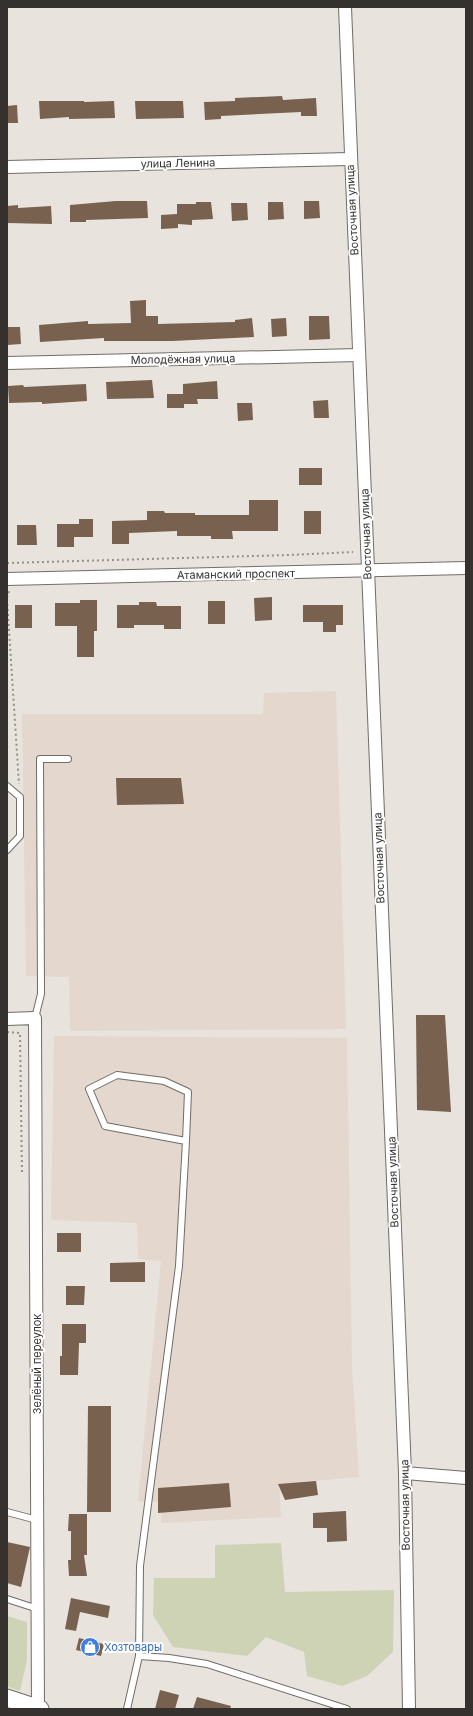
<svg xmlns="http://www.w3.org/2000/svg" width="473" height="1716" viewBox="0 0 473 1716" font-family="Inter,sans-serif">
<rect width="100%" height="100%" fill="#e9e3de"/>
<!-- built -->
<g fill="#e4d7cd">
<path d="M336,691L346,1029L70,1031L69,977L26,976L22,714H263L264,693Z"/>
<path d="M54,1036L347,1038L352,1366L359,1477L279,1484L281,1517L161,1523L162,1502L138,1501L161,1261L138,1259L137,1223L51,1220Z"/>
</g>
<!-- green -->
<g fill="#ced3b5">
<path d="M281,1543L285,1592L394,1590L393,1652L367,1676L342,1686L307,1676L304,1652L266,1637L247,1656L173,1647L153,1615L154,1578H215V1545Z"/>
<path d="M7,1616L27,1622V1660L20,1691L7,1686Z"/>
</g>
<!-- building -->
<g fill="#78614e">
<path d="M282,96L283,100L316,98L317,116H301V112L221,116V119L205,120L204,102L235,101V98Z"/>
<path d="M39,101H84V102L114,101L115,118L69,119V117L40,119Z"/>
<path d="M135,101H183L184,118L136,119Z"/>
<path d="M17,105L18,123H7V106Z"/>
<path d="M116,201H147L148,218L86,220V222H70V205Z"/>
<path d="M304,201H319L320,218L304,219Z"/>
<path d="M196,202H211L213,219L192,220V225L178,224V228L161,229V215L177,214V204H196Z"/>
<path d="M268,202H283L284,219L268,220Z"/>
<path d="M231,203H247L248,220L232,221Z"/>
<path d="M18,205V208L51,206L52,224L7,223V206Z"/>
<path d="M146,300V316H158V324L235,322V320L252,318L254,337L172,341H104V338L40,342L39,325L88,321V324L131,323L130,301Z"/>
<path d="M309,316H329L330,339L309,340Z"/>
<path d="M286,318L287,336L272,337L271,319Z"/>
<path d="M7,327H20L21,344L7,345Z"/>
<path d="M152,380L154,398L107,399L106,382Z"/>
<path d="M217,381L218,399H197L198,404H184V408H167V394H183V384Z"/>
<path d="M86,384L87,401L42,404V402L9,403L8,386L23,385L24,387Z"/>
<path d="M328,400L329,418H314L313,401Z"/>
<path d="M237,403H252L253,420L238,421Z"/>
<rect x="299" y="468" width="23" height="17"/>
<path d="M249,500H278V531H232L233,539H211V536H177V531L129,533V544H112V521L147,520V511H164L165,513H195V515H249Z"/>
<rect x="304" y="511" width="17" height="23"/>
<path d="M79,519H93V537H74V547H57V524H79Z"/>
<path d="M17,525H36L37,545H17Z"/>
<path d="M272,597V620L255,621L254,598Z"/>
<path d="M80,600H97V631H94V657H77V626H55V603H80Z"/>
<rect x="208" y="601" width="17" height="23"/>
<path d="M139,602H156L157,606H181V629H164V625H134V628H117V605H139Z"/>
<rect x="15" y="605" width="17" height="23"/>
<path d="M303,605H343V625H336V632H323V622H303Z"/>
<path d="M116,778H181L184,804L117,805Z"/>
<path d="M416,1015H445L451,1112L417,1110Z"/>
<rect x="57" y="1233" width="24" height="19"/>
<path d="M145,1262V1282H110V1263Z"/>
<path d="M66,1286H85L84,1305H66Z"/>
<path d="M62,1324H86V1343H79L78,1375H60V1356H62Z"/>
<path d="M88,1406H111V1512H87Z"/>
<path d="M316,1481L318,1495L285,1500L278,1484Z"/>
<path d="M229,1483L231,1507L158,1513V1488Z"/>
<path d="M346,1511L347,1541L327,1542V1528H313V1513Z"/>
<path d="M69,1514H87V1555H84L87,1576H69L68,1560H71V1531H68Z"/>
<path d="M7,1542L30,1547L21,1587L7,1583Z"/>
<path d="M71,1598L110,1606L108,1618L80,1612L76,1631L65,1629Z"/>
<path d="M79,1638L104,1644L101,1656L76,1650Z"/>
<path d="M160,1690L179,1695L175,1709H155Z"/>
<path d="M197,1697L231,1706L230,1709H193Z"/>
</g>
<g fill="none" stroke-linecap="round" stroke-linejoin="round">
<!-- service casing -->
<g stroke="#716c67" stroke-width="8">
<g id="service">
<path d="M7,786L20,797V836L7,850"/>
<path d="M35,1018L41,994L40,759H68"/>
<path d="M7,1512L37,1520"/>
<path d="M7,1599L38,1609"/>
<path d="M139,1656L140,1566L179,1266L186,1141L105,1126L89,1089L117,1075L164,1081L188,1092L186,1141"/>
<path d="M127,1709L139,1656L169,1658L207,1664L347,1709"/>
</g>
</g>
<!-- minor casing -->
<g stroke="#716c67" stroke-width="14">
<g id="minor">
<path d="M345,7L405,1473L409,1709"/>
<path d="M7,167L350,159"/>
<path d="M7,363L359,355"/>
<path d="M7,579L466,568"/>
<path d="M7,1019L35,1018L38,1709"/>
<path d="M405,1473L466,1478"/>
</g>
</g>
<!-- secondary casing -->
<g stroke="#716c67" stroke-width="19">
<path id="secondary" d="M7,1698L40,1709"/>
</g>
<!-- path -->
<g stroke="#948f8c" stroke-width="2" stroke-dasharray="2 3" stroke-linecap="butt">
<path d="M7,563L289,555L353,552"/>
<path d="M7,598L9,591"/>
<path d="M7,599L19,784"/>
<path d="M7,1032L20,1033L22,1174"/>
</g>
<!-- service -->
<use href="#service" stroke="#fff" stroke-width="6"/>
<!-- minor -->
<use href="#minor" stroke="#fff" stroke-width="12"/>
<!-- secondary -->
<use href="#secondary" stroke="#fff" stroke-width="17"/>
</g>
<!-- icons -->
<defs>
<g id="shop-disc" transform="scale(1)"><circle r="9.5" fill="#3f7fe0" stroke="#fff"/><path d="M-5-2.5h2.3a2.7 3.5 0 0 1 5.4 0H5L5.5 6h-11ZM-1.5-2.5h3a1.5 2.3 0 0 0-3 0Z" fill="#fff"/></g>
</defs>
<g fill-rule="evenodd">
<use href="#shop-disc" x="90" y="1647"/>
</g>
<g text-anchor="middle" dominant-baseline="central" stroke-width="4" stroke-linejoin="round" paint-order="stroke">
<!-- street labels -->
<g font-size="11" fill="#34312f" stroke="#fff">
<text transform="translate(178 163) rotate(-1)">улица Ленина</text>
<text transform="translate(352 210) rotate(-93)">Восточная улица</text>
<text transform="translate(183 359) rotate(-1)">Молодёжная улица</text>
<text transform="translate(366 534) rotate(-92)">Восточная улица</text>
<text transform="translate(236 574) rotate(-1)">Атаманский проспект</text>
<text transform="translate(379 858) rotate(-92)">Восточная улица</text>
<text transform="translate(393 1182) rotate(-92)">Восточная улица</text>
<text transform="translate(37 1364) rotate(-90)">Зелёный переулок</text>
<text transform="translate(405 1505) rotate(-91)">Восточная улица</text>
</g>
<!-- shop labels -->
<g font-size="11" fill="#366cbe" stroke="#fff" text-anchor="start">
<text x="104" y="1647">Хозтовары</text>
</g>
</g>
<!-- border -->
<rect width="473" height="1716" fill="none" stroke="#34312f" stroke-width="16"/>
</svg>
